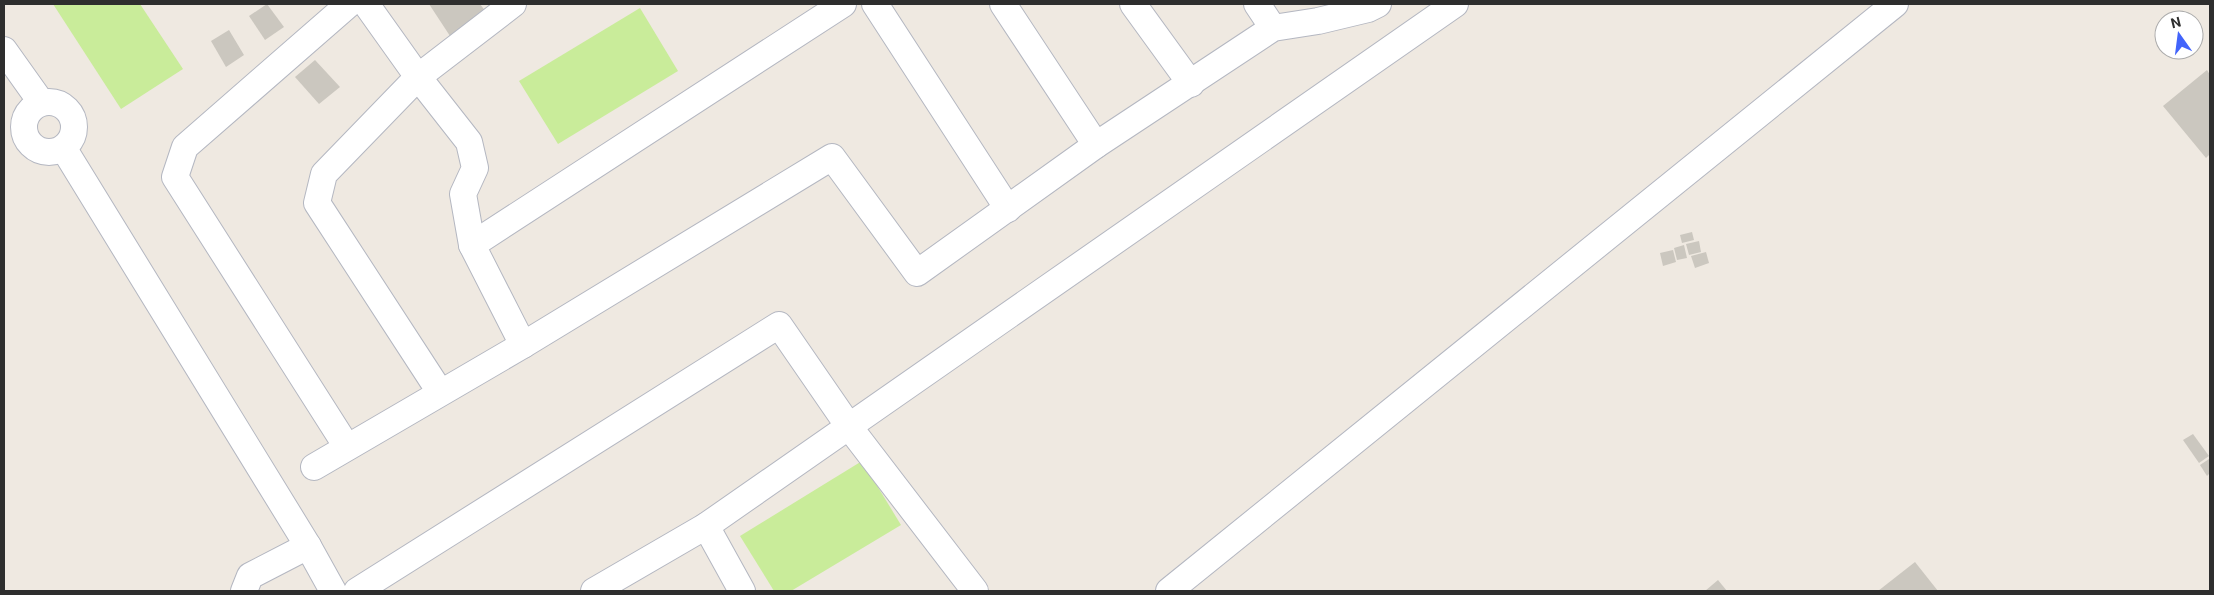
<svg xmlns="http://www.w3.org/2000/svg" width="2214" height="595" viewBox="0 0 2214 595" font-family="Roboto,sans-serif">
<rect width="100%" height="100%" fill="#efe9e1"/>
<!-- pitch -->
<g fill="#c9ec9a">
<path d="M53,4H140L183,69L121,109Z"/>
<path d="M640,8L678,71L558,144L519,81Z"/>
<path d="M862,461L901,525L791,591H774L740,536Z"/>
</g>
<!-- building -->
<g fill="#cbc7bf">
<path d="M267,4L284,27L265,40L249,16Z"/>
<path d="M429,4H480L486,12L450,36Z"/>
<path d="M229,30L244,55L226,67L211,41Z"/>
<path d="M315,60L340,87L319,104L295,77Z"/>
<path d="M2207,70L2210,75V154L2206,158L2163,106Z"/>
<path d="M1692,232L1694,240L1682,243L1680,235Z"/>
<path d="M1699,241L1701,252L1689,255L1686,244Z"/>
<path d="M1684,245L1687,258L1677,260L1674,248Z"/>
<path d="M1673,250L1676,262L1663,266L1660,253Z"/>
<path d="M1706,252L1709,263L1695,268L1691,256Z"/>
<path d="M2193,434L2209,456L2199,463L2183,440Z"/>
<path d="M2209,459L2210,473L2207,476L2200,465Z"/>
<path d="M1915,562L1938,591H1878Z"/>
<path d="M1718,580L1727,591H1705Z"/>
</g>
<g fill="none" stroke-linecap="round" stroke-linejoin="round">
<!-- minor casing -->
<g stroke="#b4b7c1" stroke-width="28">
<g id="minor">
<path d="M366,4L418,77L469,142L475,168L463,194L472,245L523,345"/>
<path d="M875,4L1008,209"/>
<path d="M1003,4L1096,145"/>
<path d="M1133,4L1191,84"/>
<path d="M1257,4L1273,28"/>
<path d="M4,50L41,102"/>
<circle cx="49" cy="127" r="25"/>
<path d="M64,149L308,546L333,591"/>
<path d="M472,245L843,4"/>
<path d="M440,392L317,203L324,174L418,77L513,4"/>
<path d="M347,447L175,177L185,147L349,4"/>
<path d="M314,467L523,345L832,157L917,273L1096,145L1273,28L1318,21L1368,9L1378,4"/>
<path d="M706,526L742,591"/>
<path d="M244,591L250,576L308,546"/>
<path d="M357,591L779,325L850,428L975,591"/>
<path d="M594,591L706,526L1455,4"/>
<path d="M1169,591L1895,4"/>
</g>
</g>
<!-- minor -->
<use href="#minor" stroke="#fff" stroke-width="26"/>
</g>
<!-- border -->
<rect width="2214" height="595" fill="none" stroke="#2e2e2e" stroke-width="10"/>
<!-- north arrow -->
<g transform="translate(2179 35) rotate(346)"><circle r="24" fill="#ffffff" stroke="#ababab"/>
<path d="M0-4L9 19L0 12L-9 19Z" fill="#4264fb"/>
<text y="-8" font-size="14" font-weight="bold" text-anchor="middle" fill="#2e2e2e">N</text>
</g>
</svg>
